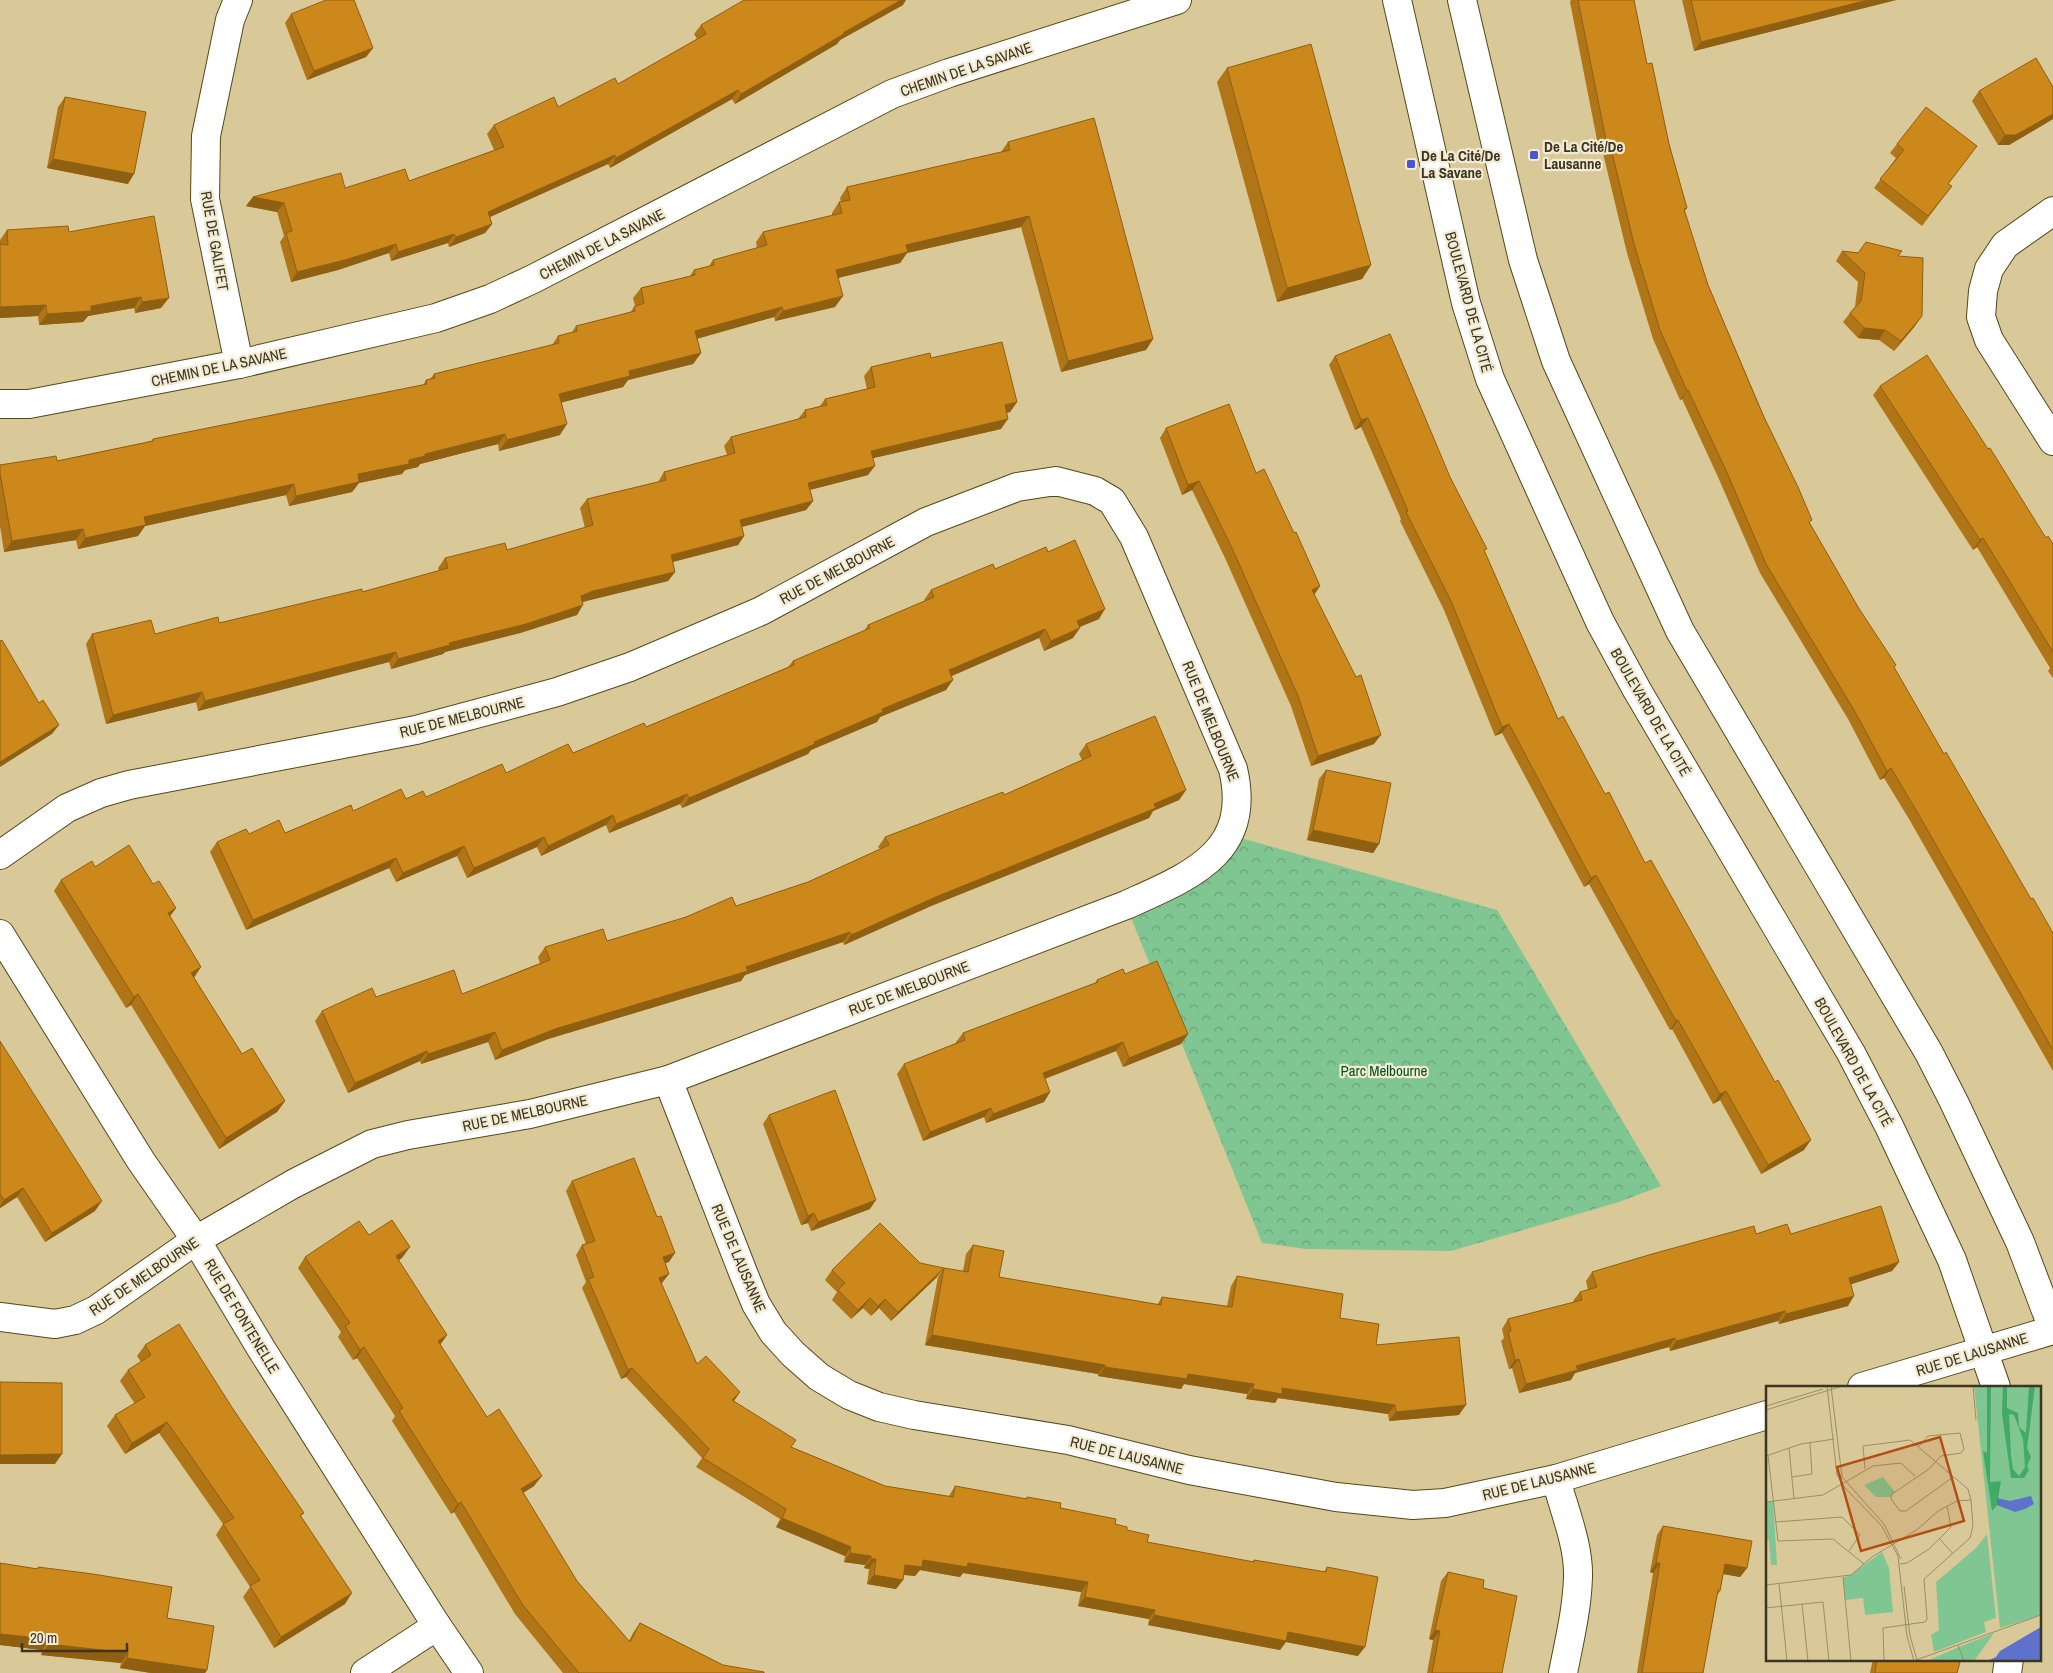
<svg xmlns="http://www.w3.org/2000/svg" width="2053" height="1673" viewBox="0 0 2053 1673" font-family="'Archivo Narrow',sans-serif">
<defs>
<pattern id="park-crowns" width="20" height="18" patternUnits="userSpaceOnUse" patternTransform="scale(1.25)"><rect width="20" height="18" fill="#80c693"/><path d="M2 6a3 3 0 1 1 6 0M12 15a3 3 0 1 1 6 0" fill="none" stroke="#6aa278"/></pattern>
</defs>
<rect width="100%" height="100%" fill="#d9c998"/>
<!-- park -->
<path fill="url(#park-crowns)" d="M1230,835L1497,910L1661,1186L1619,1202L1451,1251L1306,1249L1262,1243L1126,905Z"/>
<g fill="none" stroke-linecap="round" stroke-linejoin="round">
<!-- minor casing -->
<g stroke="#56481a" stroke-width="30">
<g id="minor">
<path d="M238,0L230,20L206,136L205,199L239,364"/>
<path d="M1397,0L1466,303L1490,379L1600,622L1637,690L1851,1053L1889,1126L1952,1260L1996,1387"/>
<path d="M1462,0L1523,260L1556,361L1680,631L1929,1053L1954,1102L2020,1242L2053,1329"/>
<path d="M2053,211L2005,245L1989,269L1983,291L1981,317L1989,340L2053,441"/>
<path d="M0,404H29L239,364L436,318L490,299L533,279L892,94L949,73L1177,0"/>
<path d="M0,855L67,808L101,793L129,785L416,730L557,692L630,667L761,611L926,522L1017,487L1056,481L1095,491L1112,501L1134,537L1233,769C1253,853 1190,876 1126,905L668,1080L530,1114L408,1135L372,1144L293,1184L196,1240L96,1310L75,1320L55,1324L0,1317"/>
<path d="M0,934L141,1161L196,1240L262,1350L437,1626L469,1673"/>
<path d="M668,1080L744,1275L756,1304L773,1332L793,1354L819,1377L849,1395L879,1407L914,1415L1068,1440L1189,1470L1336,1497L1413,1505L1445,1503L1556,1479L1767,1415"/>
<path d="M1862,1387L2053,1330"/>
<path d="M1556,1479C1564,1510 1579,1545 1578,1577C1577,1610 1569,1642 1563,1673"/>
<path d="M365,1673L437,1626"/>
<path d="M2007,1673L2009,1659"/>
</g>
</g>
<!-- minor -->
<use href="#minor" stroke="#fff" stroke-width="28"/>
</g>
<!-- wall -->
<g fill="#af7516">
<path d="M1571,0H1634L1647,64L1687,208L1684,212L1708,285L1810,524L1858,607L1894,667L1944,754L2031,899L2053,933V1071L1909,819L1884,778L1880,780L1848,719L1760,573L1718,477L1682,399L1680,400L1653,339L1627,253L1602,149L1599,150L1570,2Z"/>
<path d="M1682,0H1896L1694,51Z"/>
<path d="M749,1L903,5L840,40L837,44L735,104L732,99L610,168L608,164L490,217L492,224L485,233L449,247L448,243L391,261L389,253L338,270L291,282L280,242L284,236L277,212L246,206L253,197L409,181L494,150L487,134L494,125L558,107L618,84L697,39L694,34L701,25Z"/>
<path d="M291,14L373,48L366,57L307,80L285,23Z"/>
<path d="M1227,68L1371,265L1362,279L1277,302L1217,82Z"/>
<path d="M2053,87V119L2009,145H1998L1972,101L1979,91Z"/>
<path d="M65,97L128,184L47,168L58,107Z"/>
<path d="M1008,142L1153,339L1146,350L1061,372L1021,227L907,253L900,263L838,278L835,307L775,321L774,317L697,339L701,353L693,364L628,380L623,387L561,402L560,435L499,451L498,444L420,464L418,467L405,470L402,474L359,483L352,492L289,506L286,495L145,526L138,536L78,549L76,540L4,552L0,526V465L57,461L151,441L153,439L423,385L426,380L430,379L434,374L552,345L558,336L572,332L576,326L630,313L634,307L635,306L633,298L641,288L690,276L694,270L709,266L713,260L757,248L756,242L763,232L832,215V213L839,202H841L840,198L847,187L1001,152Z"/>
<path d="M1897,144L1977,146L1948,184L1952,186L1922,226L1874,188L1896,158L1890,153Z"/>
<path d="M7,230L69,232L161,308L135,313L134,308L88,316L83,322L39,325L38,316L0,318V240Z"/>
<path d="M1842,251L1898,256L1915,326L1894,351L1879,340L1858,338L1843,322L1850,313L1855,307L1858,282L1836,261Z"/>
<path d="M1335,356L1450,477L1485,552L1558,719L1605,794L1645,863L1804,1150L1761,1174L1720,1100L1713,1104L1672,1029L1670,1030L1589,884L1584,887L1502,733L1495,736L1444,610L1400,521L1401,519L1361,427L1355,430L1329,365Z"/>
<path d="M931,358L1017,402L1010,412L1006,413L1001,429L873,458L868,475L810,490L813,501L806,510L742,527L744,536L738,545L673,562L675,572L668,581L586,601L582,602L577,615L520,633L445,652L443,654L391,669L389,662L198,711L196,702L106,724L86,644L92,634H155L219,623L362,592L439,571L438,568L445,558L507,550L585,528L580,508L587,499L658,482L664,472L727,455L724,446L731,437L798,419L805,410L820,406L825,399L867,389L864,376L871,367Z"/>
<path d="M1880,386L2053,544V678L2048,671L2050,668L1977,547L1973,550L1873,395Z"/>
<path d="M1166,428L1256,473L1294,533L1320,586L1314,594L1374,744L1311,766L1291,706L1225,558L1192,490L1182,495L1160,438Z"/>
<path d="M1048,552L1099,619L1079,627L1073,638L1044,651L1039,638L952,676L946,690L880,717L877,722L811,750L808,754L682,808L680,804L609,833L606,825L541,856L537,847L467,878L457,856L396,882L389,868L246,930L210,852L217,842L249,834L285,833L353,811L406,799L426,797L573,753L646,727L788,667L793,661L864,631L868,625L925,601L924,600L931,590Z"/>
<path d="M1086,744L1186,790L1179,800L1153,811L1149,818L931,906L844,945L843,942L745,975L741,981L548,1039L495,1060L488,1042L421,1064L420,1061L348,1093L315,1021L322,1011L376,997L462,994L540,963L538,957L545,947L607,941L736,906L808,882L880,849L878,847L885,837L1004,795L1082,760L1079,754Z"/>
<path d="M1326,770L1379,844L1373,853L1307,840L1319,779Z"/>
<path d="M95,867L153,884L176,908L170,916L201,967L194,978L242,1054L285,1101L277,1112L219,1149L131,1005L126,1008L54,891L61,880Z"/>
<path d="M1125,974L1188,1034L1181,1044L1123,1067L1116,1051L1045,1079L1050,1092L1044,1102L986,1123L984,1117L923,1141L897,1074L904,1064L956,1043V1042L963,1033L1095,983L1097,980Z"/>
<path d="M0,1041L95,1211L45,1242L17,1197L0,1208Z"/>
<path d="M769,1115L870,1209L811,1231L808,1223L801,1225L763,1124Z"/>
<path d="M572,1181L669,1262L665,1263L662,1283L661,1284L697,1364L740,1392L734,1401L791,1447L885,1486L949,1496L955,1486L1026,1499L1027,1497L1115,1524L1127,1530L1147,1542L1253,1562L1254,1560L1324,1572L1327,1567L1358,1656L1286,1642L1280,1650L1148,1625L1149,1619L1078,1606L1081,1592L963,1573L960,1577L920,1570L915,1576L903,1575V1580L896,1589L867,1584L869,1569L864,1568L865,1565L844,1562L845,1556L776,1527L780,1519L696,1467L702,1458L626,1377L621,1379L582,1288L586,1282L576,1255L582,1245L586,1244L566,1191Z"/>
<path d="M1756,1234H1791L1899,1262L1892,1271L1851,1284L1848,1306L1779,1324L1778,1321L1670,1351L1669,1347L1575,1373L1571,1380L1519,1393L1512,1368L1509,1369L1501,1341L1504,1338L1502,1329L1508,1319L1574,1302L1573,1301L1580,1292L1588,1290L1586,1281L1592,1272Z"/>
<path d="M369,1235L402,1258L398,1260L447,1335L440,1345L487,1417L534,1486L523,1493L577,1581L629,1641L633,1633L640,1623L723,1665L764,1673H563L515,1614L454,1512L451,1514L392,1421L395,1416L357,1358L353,1360L338,1337L341,1332L298,1268L305,1257Z"/>
<path d="M973,1245L999,1277L1157,1305L1162,1297L1227,1306L1231,1286L1237,1276L1340,1318L1376,1345L1459,1415L1389,1421L1388,1414L1278,1398L1275,1403L1246,1399L1247,1394L1184,1384L1181,1389L1098,1376V1374L925,1345L938,1277L944,1268L963,1271L966,1254Z"/>
<path d="M920,1263L937,1277L891,1321L879,1308L871,1316L863,1308L851,1319L832,1300L837,1292L825,1280L832,1270Z"/>
<path d="M145,1345L233,1409L304,1513L301,1516L345,1604L274,1648L243,1597L250,1587L216,1535L223,1524L159,1433L125,1454L107,1426L115,1415L135,1404L120,1381L128,1370L141,1362L137,1356Z"/>
<path d="M1663,1526L1747,1568L1740,1577L1723,1574L1720,1591L1717,1596L1703,1673H1637L1653,1573L1650,1572L1657,1535Z"/>
<path d="M0,1563L37,1569L38,1567L167,1618L207,1670L205,1673H151L120,1668L121,1663L41,1655L42,1650L0,1645Z"/>
<path d="M1448,1572L1483,1588L1502,1673H1427L1433,1640L1429,1639L1441,1581Z"/>
<path d="M1873,1659H1948L1957,1673H1870Z"/>
</g>
<!-- shaded-wall -->
<g fill="#8f5f12">
<path d="M901,0H906L903,5L840,40L837,44L735,104L741,94L843,33Z"/>
<path d="M1868,0H1896L1694,51L1701,42Z"/>
<path d="M373,48L366,57L307,80L314,71Z"/>
<path d="M738,90L732,99L610,168L616,158Z"/>
<path d="M2053,114V119L2009,145H1998L2005,135Z"/>
<path d="M1606,140H1609L1602,149L1599,150Z"/>
<path d="M615,155L608,164L481,221L488,212Z"/>
<path d="M53,159L134,174L128,184L47,168Z"/>
<path d="M253,197L284,203L277,212L246,206Z"/>
<path d="M1029,216L1021,227L907,253L900,263L829,280L836,270L906,245Z"/>
<path d="M492,224L485,233L449,247L456,237Z"/>
<path d="M454,234L448,243L391,261L398,252Z"/>
<path d="M396,244L389,253L338,270L291,282L297,272Z"/>
<path d="M1371,265L1362,279L1277,302L1287,288Z"/>
<path d="M843,296L835,307L775,321L783,311Z"/>
<path d="M141,297L134,308L88,316L83,322L39,325L47,314Z"/>
<path d="M169,298L161,308L135,313L142,302Z"/>
<path d="M46,305L38,316L0,318V307Z"/>
<path d="M782,307L774,317L688,341L695,331Z"/>
<path d="M1922,316L1915,326L1894,351L1901,341Z"/>
<path d="M1864,328L1885,330L1879,340L1858,338Z"/>
<path d="M1153,339L1146,350L1061,372L1068,361Z"/>
<path d="M701,353L693,364L628,380L623,387L552,405L559,394L629,371Z"/>
<path d="M1688,390L1682,399L1680,400L1687,391Z"/>
<path d="M1017,402L1010,412L998,415L1005,405Z"/>
<path d="M1368,418L1361,427L1355,430L1361,420Z"/>
<path d="M1008,419L1001,429L865,460L871,451Z"/>
<path d="M567,424L560,435L499,451L507,440Z"/>
<path d="M505,434L498,444L420,464L418,467L405,470L402,474L359,483L352,492L289,506L296,496L358,474L409,460L425,454Z"/>
<path d="M875,466L868,475L801,492L808,483Z"/>
<path d="M1199,481L1192,490L1182,495L1188,485Z"/>
<path d="M294,484L286,495L145,526L138,536L78,549L85,538L144,517Z"/>
<path d="M813,501L806,510L733,529L740,520Z"/>
<path d="M83,529L76,540L4,552L12,541Z"/>
<path d="M744,536L738,545L664,564L671,555Z"/>
<path d="M1983,538L1977,547L1973,550L1980,540Z"/>
<path d="M675,572L668,581L586,601L574,606L581,596L593,591Z"/>
<path d="M1320,586L1314,595L1312,590Z"/>
<path d="M583,605L577,615L520,633L445,652L443,654L391,669L398,659L449,643Z"/>
<path d="M1105,609L1099,619L1070,631L1077,621Z"/>
<path d="M1080,628L1073,638L1044,651L1051,641Z"/>
<path d="M1045,629L1039,638L942,680L949,670Z"/>
<path d="M396,652L389,662L198,711L205,701Z"/>
<path d="M953,680L946,690L880,717L877,722L811,750L808,754L682,808L689,798L814,742L882,709Z"/>
<path d="M202,692L196,702L106,724L113,715Z"/>
<path d="M1509,724L1502,733L1495,736L1502,727Z"/>
<path d="M59,725L52,734L0,767V762Z"/>
<path d="M1381,735L1374,744L1311,766L1318,756Z"/>
<path d="M1891,768L1884,778L1880,780L1887,771Z"/>
<path d="M1186,790L1179,800L1153,811L1149,818L931,906L844,945L851,935L938,896Z"/>
<path d="M687,794L680,804L609,833L616,824Z"/>
<path d="M613,815L606,825L541,856L548,846Z"/>
<path d="M1313,830L1379,844L1373,853L1307,840Z"/>
<path d="M544,837L537,847L467,878L474,868Z"/>
<path d="M464,846L457,856L396,882L403,873Z"/>
<path d="M396,858L389,868L246,930L253,920Z"/>
<path d="M1596,875L1589,884L1584,887L1591,878Z"/>
<path d="M176,908L168,919V913Z"/>
<path d="M850,932L843,942L745,975L741,981L548,1039L495,1060L502,1050L555,1029Z"/>
<path d="M201,967L193,978L191,973Z"/>
<path d="M138,994L131,1005L126,1008L134,997Z"/>
<path d="M1678,1020L1672,1029L1670,1030L1676,1021Z"/>
<path d="M495,1032L488,1042L421,1064L428,1054Z"/>
<path d="M1188,1034L1181,1044L1123,1067L1129,1058Z"/>
<path d="M1123,1042L1116,1051L1036,1082L1043,1073Z"/>
<path d="M427,1051L420,1061L348,1093L355,1083Z"/>
<path d="M1726,1091L1720,1100L1713,1104L1720,1094Z"/>
<path d="M1050,1092L1044,1102L986,1123L993,1114Z"/>
<path d="M285,1101L277,1112L219,1149L226,1138Z"/>
<path d="M991,1108L984,1117L923,1141L930,1132Z"/>
<path d="M1811,1140L1804,1150L1761,1174L1768,1165Z"/>
<path d="M23,1188L17,1197L0,1208V1206L4,1200Z"/>
<path d="M876,1200L870,1209L811,1231L818,1222Z"/>
<path d="M102,1201L95,1211L45,1242L52,1233Z"/>
<path d="M814,1213L808,1223L801,1225L808,1216Z"/>
<path d="M410,1247L402,1258L389,1267L396,1256Z"/>
<path d="M675,1253L669,1262L656,1266L663,1257Z"/>
<path d="M1899,1262L1892,1271L1843,1287L1849,1278Z"/>
<path d="M944,1268L937,1277L891,1321L898,1312Z"/>
<path d="M669,1274L662,1283L652,1287L659,1278Z"/>
<path d="M1854,1296L1848,1306L1779,1324L1786,1314Z"/>
<path d="M870,1298L863,1308L851,1319L858,1310Z"/>
<path d="M885,1299L879,1308L871,1316L878,1306Z"/>
<path d="M1785,1311L1778,1321L1670,1351L1676,1341Z"/>
<path d="M447,1335L440,1345L438,1341Z"/>
<path d="M932,1335L1105,1365L1098,1374L925,1345Z"/>
<path d="M1675,1338L1669,1347L1575,1373L1571,1380L1519,1393L1526,1384L1576,1366Z"/>
<path d="M364,1347L357,1358L353,1360L360,1350Z"/>
<path d="M1519,1359L1512,1368L1509,1369L1515,1360Z"/>
<path d="M1105,1367L1188,1374L1254,1384L1247,1394L1184,1384L1181,1389L1098,1376Z"/>
<path d="M632,1368L626,1377L621,1379L628,1370Z"/>
<path d="M1282,1388L1395,1405L1388,1414L1278,1398L1275,1403L1246,1399L1253,1389Z"/>
<path d="M740,1392L733,1402L732,1400Z"/>
<path d="M1466,1405L1459,1415L1389,1421L1396,1412Z"/>
<path d="M167,1422L159,1433L125,1454L132,1443Z"/>
<path d="M62,1454L55,1464H0V1455Z"/>
<path d="M542,1476L534,1486L513,1499L521,1489Z"/>
<path d="M461,1502L454,1512L451,1514L458,1504Z"/>
<path d="M782,1518L851,1547L845,1556L776,1527Z"/>
<path d="M850,1553L871,1556L865,1565L844,1562Z"/>
<path d="M871,1559H876L869,1569L864,1568Z"/>
<path d="M923,1560L968,1563L1088,1582L1081,1592L963,1573L960,1577L920,1570L915,1576L898,1574L905,1565Z"/>
<path d="M1656,1563H1660L1653,1573L1650,1572Z"/>
<path d="M1725,1564L1747,1568L1740,1577L1718,1573Z"/>
<path d="M874,1575L903,1580L896,1589L867,1584Z"/>
<path d="M352,1593L345,1604L274,1648L281,1637Z"/>
<path d="M1085,1597L1155,1610L1149,1619L1078,1606Z"/>
<path d="M1154,1615L1288,1632L1365,1647L1358,1656L1286,1642L1280,1650L1148,1625Z"/>
<path d="M1435,1630L1440,1631L1433,1640L1429,1639Z"/>
<path d="M0,1634L49,1639L42,1650L0,1645Z"/>
<path d="M49,1644L128,1653L121,1663L41,1655Z"/>
<path d="M127,1658L207,1670L205,1673H151L120,1668Z"/>
</g>
<!-- building -->
<g fill="#cc881a" stroke="#8f5f12">
<path d="M326,0H354L373,48L314,71L291,14Z"/>
<path d="M744,0H748L749,1L751,0H901L843,33L844,34L741,94L738,90L616,158L615,155L488,212L492,224L456,237L454,234L398,252L396,244L345,260L297,272L286,233L292,231L284,203L253,197L341,173L345,188L405,169L409,181L504,147L494,125L554,97L558,107L615,78L618,84L706,34L701,25Z"/>
<path d="M1578,0H1634L1647,64L1652,63L1669,144L1687,208L1684,209L1708,285L1763,415L1798,487L1812,520L1809,522L1858,607L1896,665L1894,667L1944,754L1946,752L2031,899L2033,898L2053,933V1050L1916,810L1891,768L1887,771L1854,710L1766,564L1725,468L1688,390L1687,391L1660,330L1634,244L1609,140H1606Z"/>
<path d="M1691,0H1868L1701,42Z"/>
<path d="M1311,44L1371,265L1287,288L1227,68Z"/>
<path d="M2036,58L2053,87V114L2016,135H2005L1979,91Z"/>
<path d="M65,97L146,112L134,174L53,159Z"/>
<path d="M1926,107L1977,146L1948,184L1952,186L1928,216L1880,179L1904,150L1897,144Z"/>
<path d="M1094,118L1153,339L1068,361L1029,216L906,245L908,252L836,270L843,296L783,311L782,307L695,331L701,353L629,371L630,376L559,394L567,424L507,440L505,434L425,454V456L409,460V464L358,474L359,482L296,496L294,484L144,517L146,525L85,538L83,529L12,541L0,473V465L56,456L57,461L153,441V439L427,384L426,380L435,378L434,374L559,343L558,336L577,331L576,326L635,311L634,307L644,303L641,288L695,275L694,270L714,265L713,260L767,245L763,232L842,213L839,202L850,200L847,187L1010,150L1008,142Z"/>
<path d="M154,216L169,298L142,302L141,297L91,306V311L47,314L46,305L0,307V244L8,245L7,230L68,226L69,232Z"/>
<path d="M1866,242L1902,251L1898,256L1923,258L1922,316L1901,341L1885,330L1864,328L1850,313L1861,301L1865,273L1842,251L1858,253Z"/>
<path d="M1390,334L1450,477L1487,549L1484,550L1558,719L1563,716L1605,794L1609,792L1645,863L1651,860L1775,1082L1778,1080L1811,1140L1768,1165L1726,1091L1720,1094L1678,1020L1676,1021L1596,875L1591,878L1509,724L1502,727L1451,601L1406,512L1408,511L1368,418L1361,420L1335,356Z"/>
<path d="M1002,342L1017,402L1005,405L1008,419L871,451L875,466L808,483L813,501L740,520L744,536L671,555L675,572L593,591L581,596L583,605L526,624L449,643L450,645L398,659L396,652L205,701L202,692L113,715L92,634L151,620L155,634L218,617L219,623L362,589V592L448,568L445,558L505,543L507,550L593,525L587,499L666,480L664,472L735,453L731,437L806,417L805,410L827,405L825,399L875,387L871,367L930,353L931,358Z"/>
<path d="M1927,355L1988,449L1990,448L2046,538L2048,536L2053,544V652L1983,538L1980,540L1880,386Z"/>
<path d="M1229,404L1256,473L1264,469L1294,533L1296,532L1320,586L1312,590L1356,677L1361,675L1381,735L1318,756L1298,696L1232,548L1199,481L1188,485L1166,428Z"/>
<path d="M1075,540L1105,609L1077,621L1080,628L1051,641L1045,629L949,670L953,680L882,709L883,712L814,742L815,744L689,798L687,794L616,824L613,815L548,846L544,837L474,868L464,846L403,873L396,858L253,920L217,842L246,829L249,834L279,820L285,833L351,805L353,811L401,789L406,799L423,791L426,797L502,764L506,773L568,744L573,753L644,723L646,727L794,665L793,661L870,628L868,625L934,597L931,590L993,564L995,569L1046,547L1048,552Z"/>
<path d="M2,640L39,703L43,700L59,725L0,762V641Z"/>
<path d="M1155,716L1186,790L1154,804L1156,808L938,896L851,935L850,932L746,967L748,971L555,1029L502,1050L495,1032L428,1054L427,1051L355,1083L322,1011L372,988L376,997L454,970L462,994L550,960L545,947L603,929L607,941L686,917L732,897L736,906L808,882L889,845L885,837L1003,792L1004,795L1091,756L1086,744Z"/>
<path d="M1326,770L1391,783L1379,844L1313,830Z"/>
<path d="M129,845L153,884L159,881L176,908L168,913L201,967L191,973L242,1054L252,1048L285,1101L226,1138L138,994L134,997L61,880L92,861L95,867Z"/>
<path d="M1157,961L1188,1034L1129,1058L1123,1042L1043,1073L1050,1092L993,1114L991,1108L930,1132L904,1064L965,1040L963,1033L1098,982L1097,980L1123,969L1125,974Z"/>
<path d="M0,1041L102,1201L52,1233L23,1188L4,1200L0,1194Z"/>
<path d="M835,1090L876,1200L818,1222L814,1213L808,1216L769,1115Z"/>
<path d="M634,1158L657,1217L661,1216L675,1253L663,1257L669,1274L659,1278L697,1364L706,1356L740,1392L732,1400L796,1440L791,1447L885,1486L953,1497L955,1486L1027,1499V1497L1061,1503L1060,1508L1116,1519L1115,1524L1127,1527V1530L1149,1535L1147,1542L1254,1562V1560L1326,1572L1327,1567L1378,1577L1365,1647L1288,1632L1286,1641L1154,1615L1155,1610L1085,1597L1088,1582L968,1563L967,1567L923,1560L922,1567L905,1565L903,1580L874,1575L876,1559H871V1556L850,1553L851,1547L782,1518L786,1509L703,1458L709,1449L632,1368L628,1370L588,1279L594,1277L582,1245L595,1241L572,1181Z"/>
<path d="M1881,1206L1899,1262L1849,1278L1854,1296L1786,1314L1785,1311L1676,1341L1675,1338L1576,1366L1578,1370L1526,1384L1519,1359L1515,1360L1508,1332L1511,1331L1508,1319L1582,1300L1580,1292L1597,1287L1592,1272L1652,1254L1754,1226L1756,1234L1787,1224L1791,1234Z"/>
<path d="M392,1220L410,1247L396,1256L447,1335L438,1341L487,1417L499,1409L542,1476L521,1489L577,1581L630,1642L640,1623L723,1665L764,1672V1673H579L522,1604L461,1502L458,1504L399,1411L403,1408L364,1347L360,1350L345,1326L350,1323L305,1257L359,1221L369,1235Z"/>
<path d="M880,1223L920,1263L944,1268L898,1312L885,1299L878,1306L870,1298L858,1310L838,1290L845,1283L832,1270Z"/>
<path d="M973,1245L1004,1251L999,1277L1161,1305L1162,1297L1232,1307L1237,1276L1343,1294L1340,1318L1379,1324L1376,1345L1459,1337L1466,1405L1396,1412L1395,1405L1282,1388V1394L1253,1389L1254,1384L1188,1374L1187,1379L1105,1367V1365L932,1335L944,1268L968,1272Z"/>
<path d="M179,1324L233,1409L304,1513L300,1515L352,1593L281,1637L250,1586L260,1580L223,1524L234,1518L167,1422L132,1443L115,1415L145,1397L128,1370L151,1355L145,1345Z"/>
<path d="M0,1382L62,1383V1454L0,1455Z"/>
<path d="M1663,1526L1752,1541L1747,1568L1725,1564L1720,1591L1718,1590L1703,1673H1642L1660,1563H1656Z"/>
<path d="M0,1563L38,1569V1567L93,1574L172,1587L167,1618L214,1626L207,1670L127,1658L128,1653L49,1644V1639L0,1634Z"/>
<path d="M1448,1572L1484,1580L1483,1588L1517,1596L1502,1673H1432L1440,1631L1435,1630Z"/>
<path d="M1877,1659H1948L1960,1662L1957,1673H1875Z"/>
</g>
<!-- markers -->
<g fill="#4658cc" stroke="#f2ead2" stroke-width="2">
<rect x="1529" y="150" width="10" height="10" rx="2.5"/>
<rect x="1406" y="159" width="10" height="10" rx="2.5"/>
</g>
<g text-anchor="middle" dominant-baseline="central" stroke-width="4.5" stroke-linejoin="round" paint-order="stroke">
<!-- street labels -->
<g font-size="15" fill="#3b3521" stroke="#f2ead2">
<text transform="translate(966 69) rotate(-19)">CHEMIN DE LA SAVANE</text>
<text transform="translate(215 241) rotate(80)">RUE DE GALIFET</text>
<text transform="translate(602 244) rotate(-27)">CHEMIN DE LA SAVANE</text>
<text transform="translate(1469 302) rotate(75)">BOULEVARD DE LA CITÉ</text>
<text transform="translate(219 367) rotate(-12)">CHEMIN DE LA SAVANE</text>
<text transform="translate(837 570) rotate(-28)">RUE DE MELBOURNE</text>
<text transform="translate(1651 712) rotate(60)">BOULEVARD DE LA CITÉ</text>
<text transform="translate(462 717) rotate(-14)">RUE DE MELBOURNE</text>
<text transform="translate(1211 721) rotate(68)">RUE DE MELBOURNE</text>
<text transform="translate(909 988) rotate(-21)">RUE DE MELBOURNE</text>
<text transform="translate(1854 1062) rotate(61)">BOULEVARD DE LA CITÉ</text>
<text transform="translate(525 1113) rotate(-12)">RUE DE MELBOURNE</text>
<text transform="translate(739 1258) rotate(67)">RUE DE LAUSANNE</text>
<text transform="translate(144 1276) rotate(-34)">RUE DE MELBOURNE</text>
<text transform="translate(242 1316) rotate(59)">RUE DE FONTENELLE</text>
<text transform="translate(1972 1354) rotate(-17)">RUE DE LAUSANNE</text>
<text transform="translate(1127 1455) rotate(14)">RUE DE LAUSANNE</text>
<text transform="translate(1539 1481) rotate(-14)">RUE DE LAUSANNE</text>
</g>
<!-- poi labels -->
<g font-size="15" font-weight="bold" fill="#3b3521" stroke="#f2ead2" text-anchor="start">
<text x="1544" y="146">De La Cité/De<tspan x="1544" dy="17">Lausanne</tspan></text>
<text x="1421" y="155">De La Cité/De<tspan x="1421" dy="17">La Savane</tspan></text>
</g>
<!-- park labels -->
<g font-size="15" fill="#005226" stroke="#f2ead2">
<text x="1384" y="1070">Parc Melbourne</text>
</g>
</g>
<!-- overview -->
<g transform="translate(1766 1386)">
<rect width="275" height="275" fill="#d9c998"/>
<path d="M208,0H275V229L234,242ZM221,148L230,232L218,236L220,246L168,266L165,249L173,244L170,196L210,162Z" fill="#80c693"/>
<path d="M221,0H225L224,96L235,95L231,119L226,125L217,65L221,67ZM237,0H241V22L252,27L253,41L260,47L263,0H269L261,62L265,71L261,80L263,84L258,92H245L236,28ZM243,28L248,29L257,53L259,81L253,90L247,83L245,69Z" fill="#43aa66" fill-rule="evenodd"/>
<path d="M117,91L129,106L124,111H110L98,99ZM7,115L11,179H5L3,154H0V116ZM116,166L123,182L127,226L99,229L97,212L79,214L77,191L83,190ZM228,247L208,275L163,274L193,261Z" fill="#80c693"/>
<path d="M265,110L268,118L259,123L249,126L231,119V112L244,115ZM275,241V275H221L230,271L234,265Z" fill="#5e72cc"/>
<path fill="none" stroke="#9a8e68" stroke-width="1" d="M61,0L71,89L79,102L115,139L132,170L141,250L148,275M65,0L76,91L118,138L135,173M207,0L210,34M0,20L57,3M0,24L76,0M153,60L162,50L194,47L198,63L195,67L175,70L163,83L126,108L125,113L134,125H140L187,91M23,62L28,113M2,69L12,155L67,153L98,178M0,70L35,58L68,53M99,83L97,60L144,54L202,103L205,114L207,140L204,152L158,193L161,233L159,236L117,242L118,275M26,91L46,88L44,57M0,116L57,109L107,80L135,77L149,90M10,136L76,131L94,149L83,165M173,152L187,168M134,178L141,177L163,163L185,141L181,120M77,191L85,275M13,197L21,275M0,199L85,189L106,171L152,143L172,125L191,115L205,114M138,200L144,250L151,274M36,218L42,275M0,222L57,216L63,275M192,259L198,275M150,274L275,229"/>
<path fill="#b44e12" fill-opacity="0.15" stroke="#b44e12" stroke-width="2.5" d="M174,51L198,135L95,165L71,81Z"/>
<rect width="275" height="275" fill="none" stroke="#3b3521" stroke-width="2.5"/>
</g>
<!-- scale -->
<path d="M22 1643v8h105v-8" fill="none" stroke="#3b3521" stroke-width="2.5"/>
<text x="30" y="1643" font-size="15" fill="#3b3521" stroke="#f2ead2" stroke-width="4" paint-order="stroke">20 m</text>
</svg>
